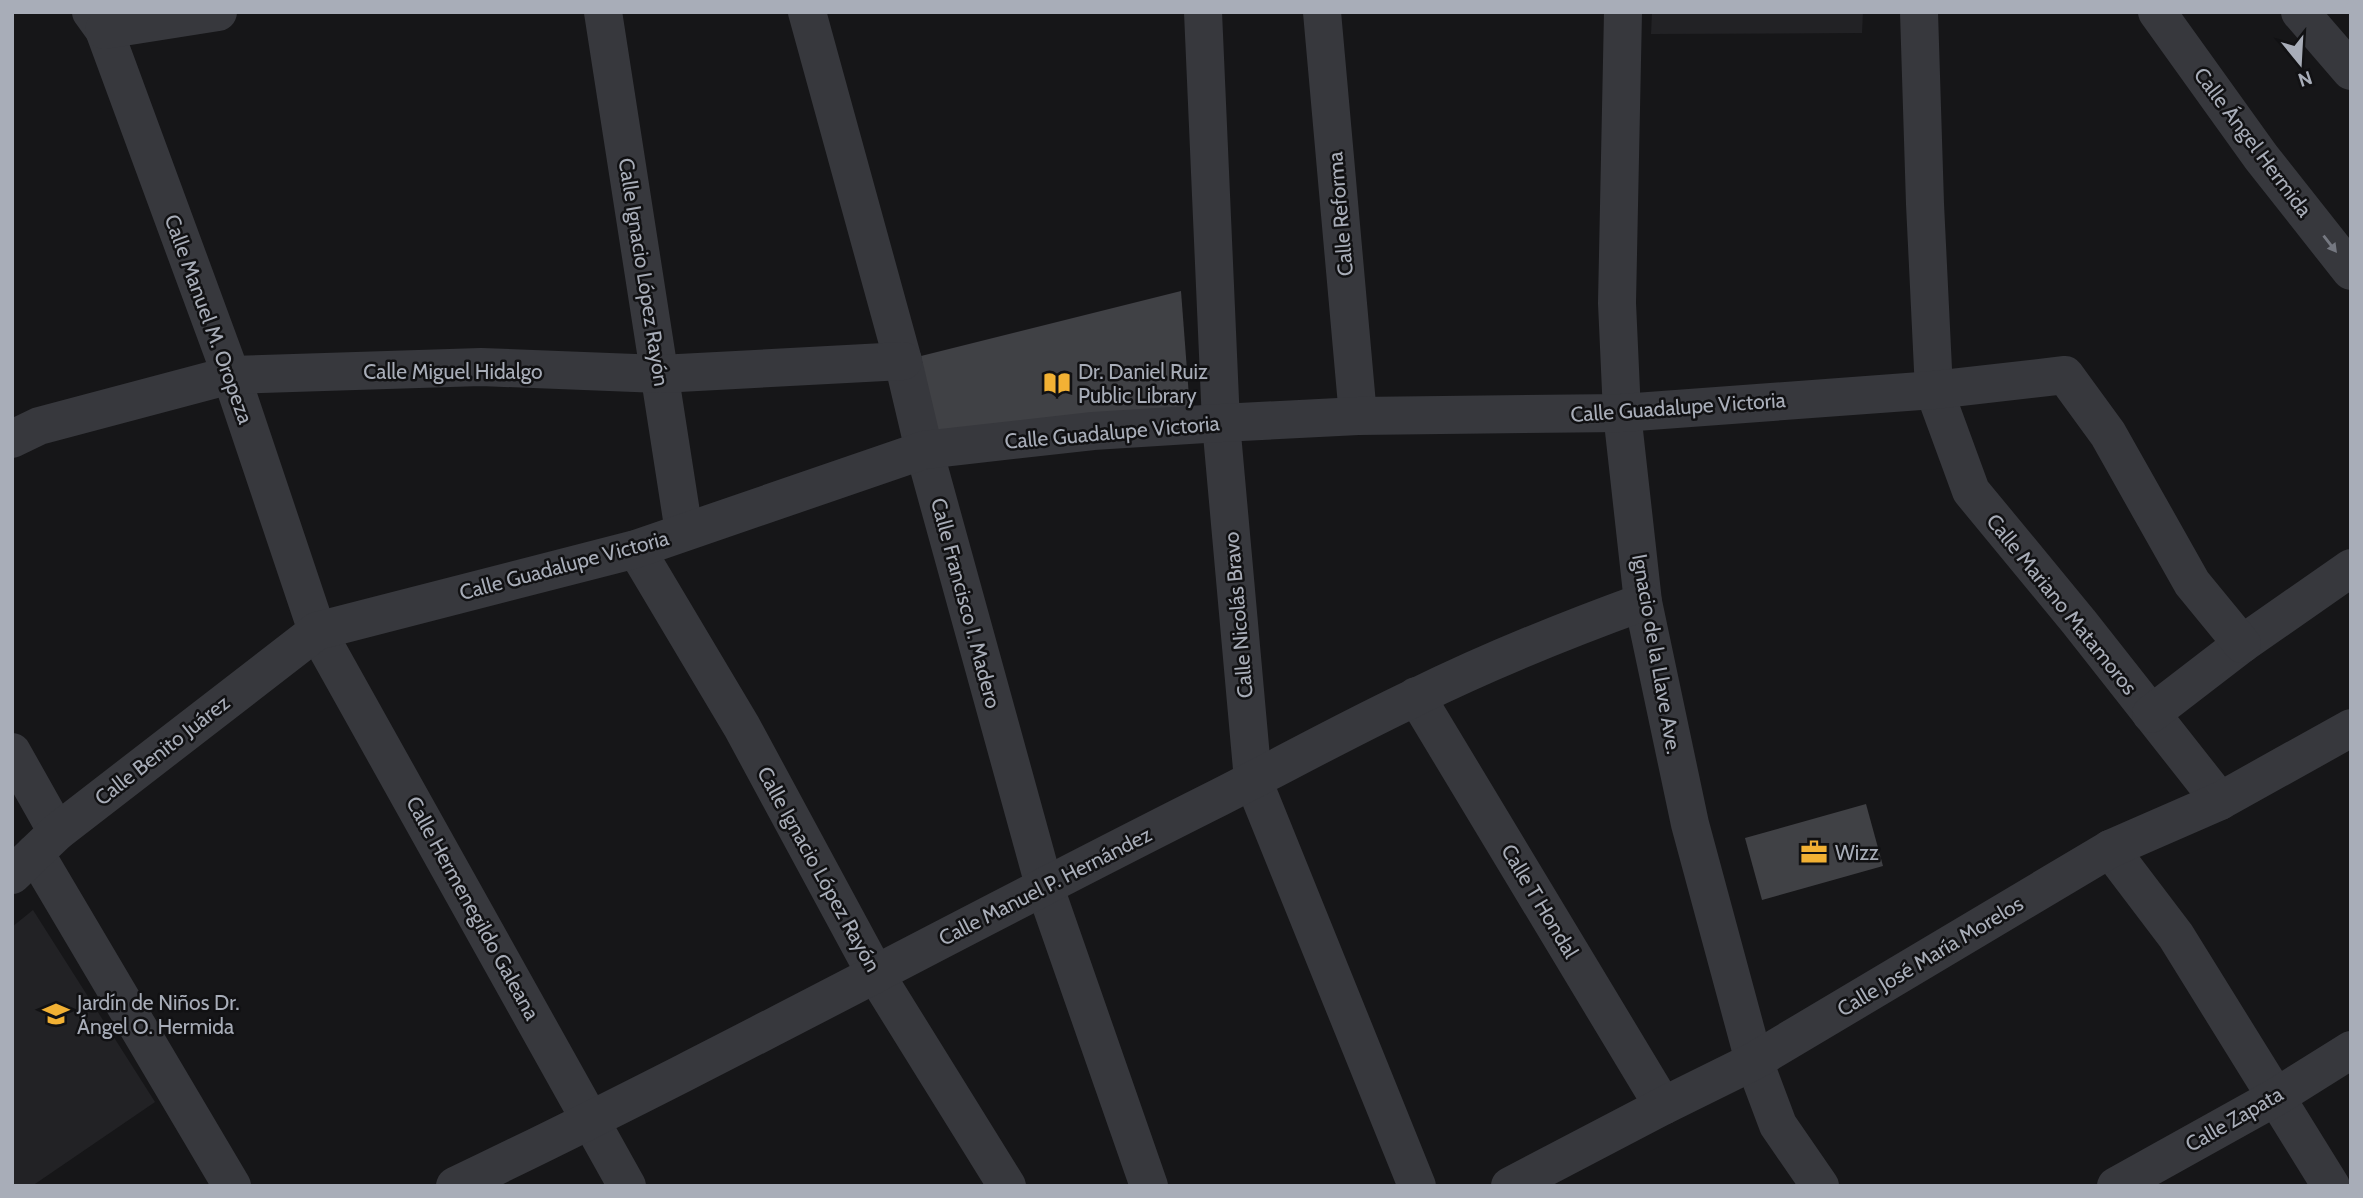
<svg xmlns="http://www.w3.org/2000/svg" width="2363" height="1198" viewBox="0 0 2363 1198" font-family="Cabin,sans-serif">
<rect width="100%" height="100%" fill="#161618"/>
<!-- built -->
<g fill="#222225">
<path d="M1652,12H1863L1862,33L1651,34Z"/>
<path d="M33,910L155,1102L32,1186H12V927Z"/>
</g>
<!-- building -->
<g fill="#404145">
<path d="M1181,291L1190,410L937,438L921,356Z"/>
<path d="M1866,804L1883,866L1762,900L1745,838Z"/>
</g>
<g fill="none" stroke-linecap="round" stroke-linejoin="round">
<!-- minor -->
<g stroke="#37383d" stroke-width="38">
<path d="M91,12L104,30L231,375L317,631L627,1186"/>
<path d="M603,12L684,532"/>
<path d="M807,12L903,361L924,450L1044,885L1149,1186"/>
<path d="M1203,12L1221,423L1253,780L1417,1186"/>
<path d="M1322,12L1358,416"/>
<path d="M1623,12L1617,303L1622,413L1643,602L1690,824L1754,1061L1778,1125L1820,1186"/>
<path d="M1919,12L1925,204L1934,390L1971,491L2079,622L2220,801"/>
<path d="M2157,12L2261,157L2351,271"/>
<path d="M2300,12L2351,71"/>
<path d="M104,30L218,12"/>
<path d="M12,439L39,426L231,375L481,367L660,374L903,361"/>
<path d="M636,549L742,727L876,975L1007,1186"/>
<path d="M1416,696L1663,1106"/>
<path d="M2151,714L2242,644L2351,568"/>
<path d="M12,752L57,832"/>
<path d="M2110,849L2176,936L2331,1186"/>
<path d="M35,853L232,1186"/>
<path d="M12,875L57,832L317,631L636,549L924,450L1093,431L1221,423L1358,416L1622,413L1934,390L2065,375L2108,434L2192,583L2242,644"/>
<path d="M455,1186C713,1063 964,925 1220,797C1285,764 1350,728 1416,697C1489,661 1566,630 1643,602"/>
<path d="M1510,1186L1663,1106L1754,1061L2110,849L2220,801L2351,728"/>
<path d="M2116,1186L2276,1097L2351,1050"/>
</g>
</g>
<!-- one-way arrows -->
<defs><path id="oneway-solid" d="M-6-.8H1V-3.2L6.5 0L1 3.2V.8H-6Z" transform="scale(1.75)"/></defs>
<use fill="#757881" href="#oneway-solid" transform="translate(2330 244) rotate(52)"/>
<!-- icons -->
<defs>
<g id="library-bare" transform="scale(2.1)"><path d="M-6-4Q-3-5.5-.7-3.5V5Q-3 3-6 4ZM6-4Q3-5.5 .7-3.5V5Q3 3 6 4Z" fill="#f2b134" stroke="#111113" stroke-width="2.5" paint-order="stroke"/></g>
<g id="office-bare" transform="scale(2.1)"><path d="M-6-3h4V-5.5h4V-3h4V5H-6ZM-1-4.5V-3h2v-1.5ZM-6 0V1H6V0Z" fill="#f2b134" stroke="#111113" stroke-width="2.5" paint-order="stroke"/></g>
<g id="school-bare" transform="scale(2.1)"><path d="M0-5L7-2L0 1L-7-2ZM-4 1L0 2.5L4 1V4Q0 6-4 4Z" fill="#f2b134" stroke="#111113" stroke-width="2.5" paint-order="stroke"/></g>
</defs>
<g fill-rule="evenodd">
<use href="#library-bare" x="1057" y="383"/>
<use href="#office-bare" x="1814" y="852"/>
<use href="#school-bare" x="56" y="1014"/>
</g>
<g text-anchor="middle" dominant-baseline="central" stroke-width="5" stroke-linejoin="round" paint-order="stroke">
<!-- street labels -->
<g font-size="21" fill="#a8adb8" stroke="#111113">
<text transform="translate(2253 142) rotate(53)">Calle Ángel Hermida</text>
<text transform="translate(1340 214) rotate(-95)">Calle Reforma</text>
<text transform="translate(644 272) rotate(81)">Calle Ignacio López Rayón</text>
<text transform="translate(209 319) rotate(70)">Calle Manuel M. Oropeza</text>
<text x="453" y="371">Calle Miguel Hidalgo</text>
<text transform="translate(1678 407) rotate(-4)">Calle Guadalupe Victoria</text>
<text transform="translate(1112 432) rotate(-5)">Calle Guadalupe Victoria</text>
<text transform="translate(564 565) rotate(-15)">Calle Guadalupe Victoria</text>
<text transform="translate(966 603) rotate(75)">Calle Francisco I. Madero</text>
<text transform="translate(2062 604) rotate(51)">Calle Mariano Matamoros</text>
<text transform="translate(1238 615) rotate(-95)">Calle Nicolás Bravo</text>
<text transform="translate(1657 654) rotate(80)">Ignacio de la Llave Ave.</text>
<text transform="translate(162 750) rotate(-38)">Calle Benito Juárez</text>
<text transform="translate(819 869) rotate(61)">Calle Ignacio López Rayón</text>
<text transform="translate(1045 886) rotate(-27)">Calle Manuel P. Hernández</text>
<text transform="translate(1540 901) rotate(59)">Calle T Hondal</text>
<text transform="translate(473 908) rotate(61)">Calle Hermenegildo Galeana</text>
<text transform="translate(1930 956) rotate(-31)">Calle José María Morelos</text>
<text transform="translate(2234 1119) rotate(-30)">Calle Zapata</text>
</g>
<!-- poi labels -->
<g font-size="21" fill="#a8adb8" stroke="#111113" text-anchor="start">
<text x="1078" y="371">Dr. Daniel Ruiz<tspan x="1078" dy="24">Public Library</tspan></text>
<text x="1835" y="852">Wizz</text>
<text x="77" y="1002">Jardín de Niños Dr.<tspan x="77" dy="24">Ángel O. Hermida</tspan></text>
</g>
</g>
<!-- border -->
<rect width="2363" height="1198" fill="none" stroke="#a8adb8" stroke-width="28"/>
<!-- north arrow -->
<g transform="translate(2300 63) rotate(162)" stroke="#111113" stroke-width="5" paint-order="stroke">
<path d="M0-5L12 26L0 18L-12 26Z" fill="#a8adb8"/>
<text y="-10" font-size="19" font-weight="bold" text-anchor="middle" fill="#a8adb8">N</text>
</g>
</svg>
